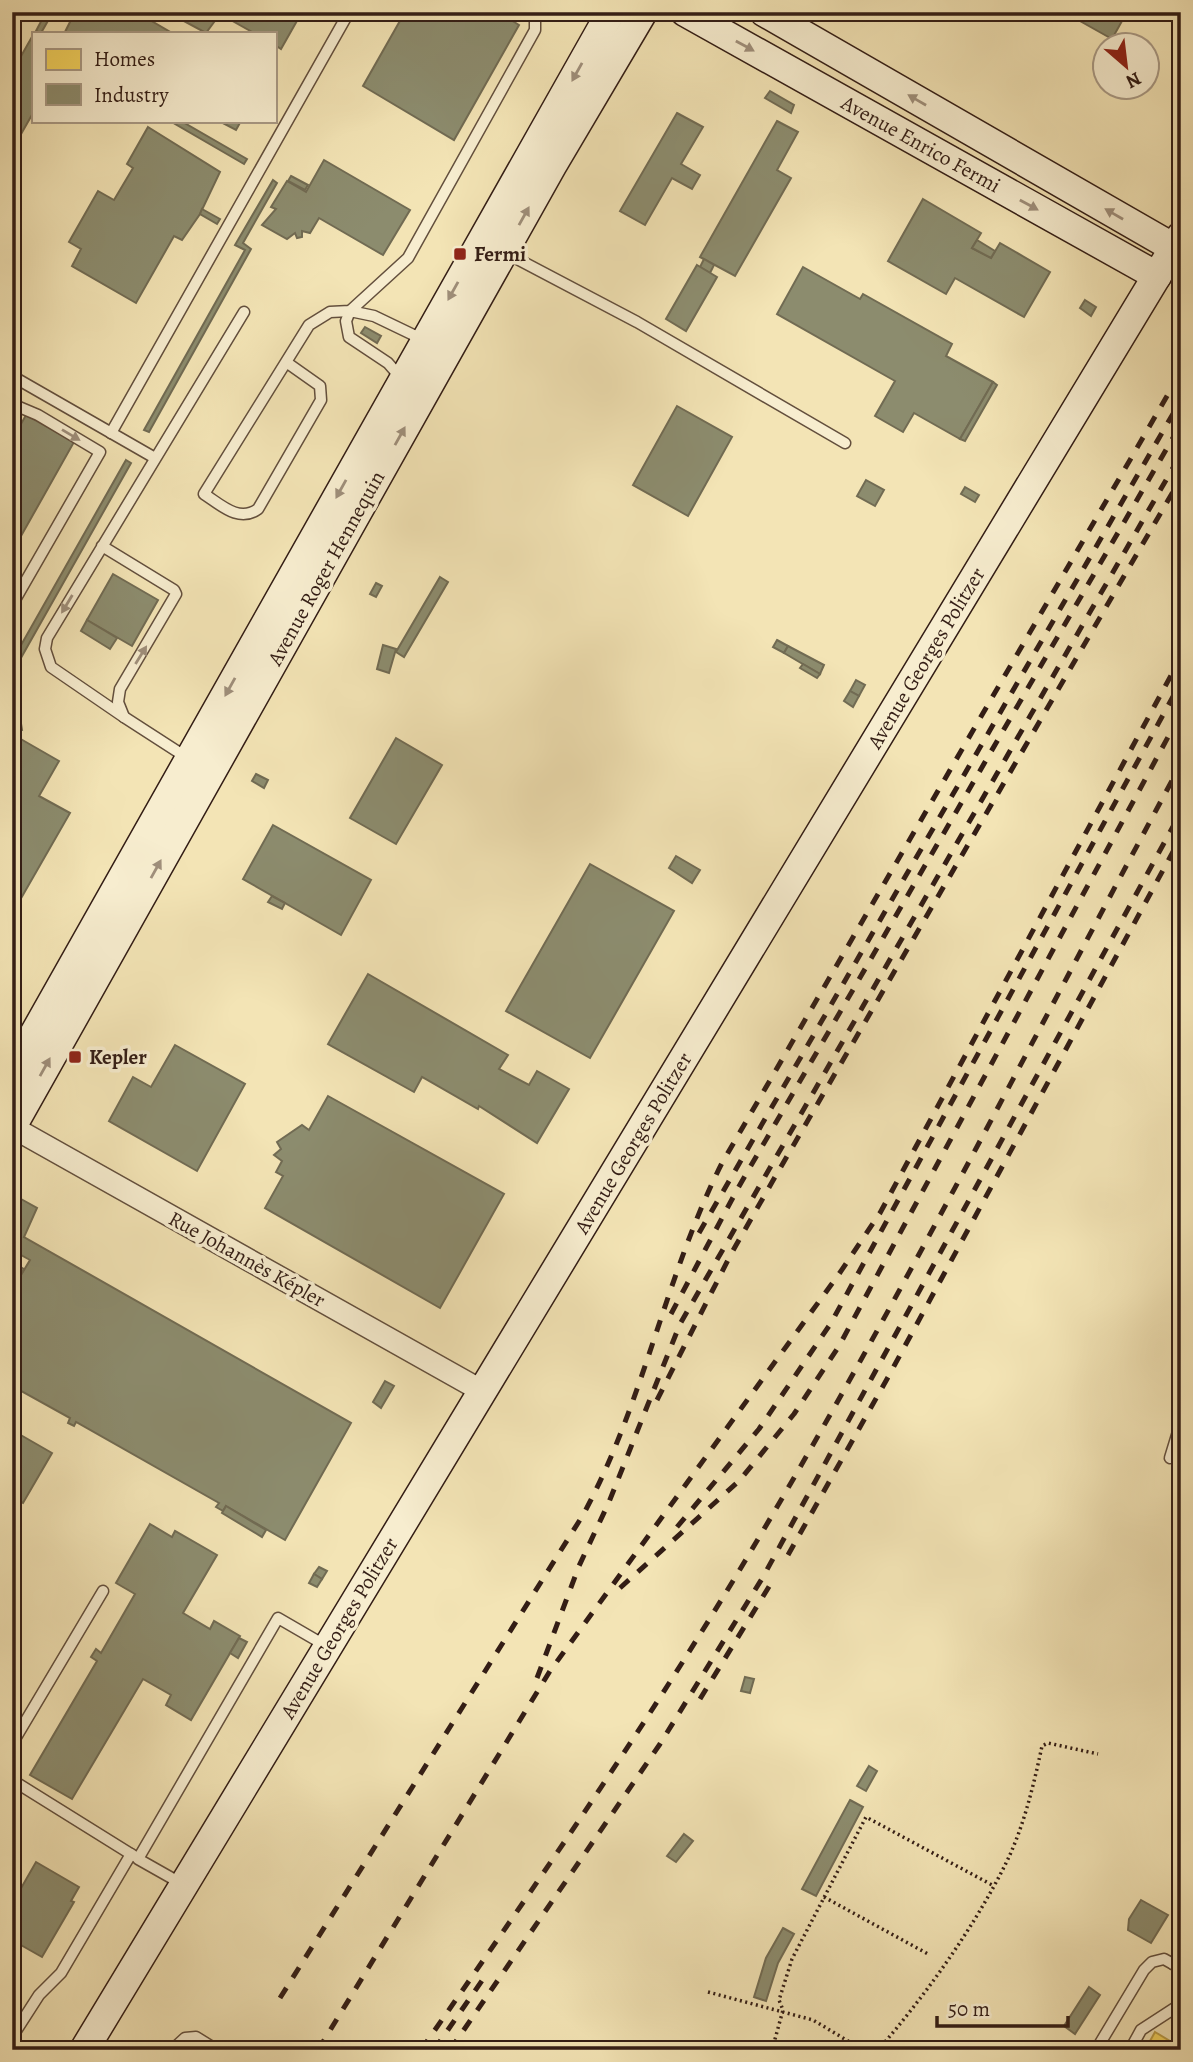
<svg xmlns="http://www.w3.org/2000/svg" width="1193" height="2062" viewBox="0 0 1193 2062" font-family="Alegreya,serif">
<rect width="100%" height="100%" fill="#f3e4b5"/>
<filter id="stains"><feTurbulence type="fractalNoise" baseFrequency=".00286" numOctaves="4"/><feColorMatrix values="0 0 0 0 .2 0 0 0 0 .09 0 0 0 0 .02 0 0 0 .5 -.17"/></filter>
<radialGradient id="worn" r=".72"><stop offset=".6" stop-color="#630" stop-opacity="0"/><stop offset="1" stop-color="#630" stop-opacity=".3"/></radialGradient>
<!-- homes -->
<path fill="#f6d55c" stroke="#bc9e47" stroke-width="2" d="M1155,2032L1178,2046L1176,2050H1145Z"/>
<!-- industry -->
<g fill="#8c8c6e" stroke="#716b53" stroke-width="2">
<path d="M46,12H53L41,33L36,31Z"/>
<path d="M75,12H136L172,33H68L65,32Z"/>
<path d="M186,12H302L281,49L275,45V33H254L220,14L206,33L182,20Z"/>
<path d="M405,12H498L519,25L454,140L363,86Z"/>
<path d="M1064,12H1127L1112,39Z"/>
<path d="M33,35V113L12,150V54L20,58Z"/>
<path d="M770,91L794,105L791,113L765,98Z"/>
<path d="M677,113L703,127L681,164L700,175L692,189L672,178L645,225L620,211Z"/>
<path d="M170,121H181L247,159L244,164Z"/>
<path d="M219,121H241L236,130Z"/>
<path d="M777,121L798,132L777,170L791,178L735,276L700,257Z"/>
<path d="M148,127L220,172L200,214L182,240L174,236L136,303L72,266L81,249L69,242L98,191L114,200L133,168L127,164Z"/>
<path d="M324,160L410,210L383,255L319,218L310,233L302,231V237L297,238L295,233L287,239L262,225L276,209L271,207L287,181L306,192Z"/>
<path d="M291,176L308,185L305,190L288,181Z"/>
<path d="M273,180L277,183L243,243L251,249L149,432L144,430L245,250L235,245Z"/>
<path d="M923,199L981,233L972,248L991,258L1000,243L1050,272L1024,317L955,278L946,294L888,261Z"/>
<path d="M202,209L220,219L217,224L200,214Z"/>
<path d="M977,240L995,251L991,258L972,248Z"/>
<path d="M704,259L714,265L710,273L700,267Z"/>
<path d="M697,265L717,277L686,331L666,319Z"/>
<path d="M803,267L860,299L863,294L952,344L946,356L993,382L960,439L914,413L903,432L875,416L895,381L777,314Z"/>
<path d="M1085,300L1096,307L1091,316L1080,308Z"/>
<path d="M365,327L381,336L377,343L361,333Z"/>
<path d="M993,382L997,385L965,441L960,439Z"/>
<path d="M677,406L732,437L688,516L633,485Z"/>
<path d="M26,415L74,442L12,552V440Z"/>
<path d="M126,460L131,463L13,672L22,730L18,731L12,701V661Z"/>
<path d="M866,480L884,490L875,506L857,496Z"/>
<path d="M965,487L979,495L975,502L961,494Z"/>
<path d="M113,574L158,600L132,646L87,620Z"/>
<path d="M440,577L448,582L404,657L396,652Z"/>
<path d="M376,583L382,586L376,597L370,594Z"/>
<path d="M87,620L117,638L110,649L81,631Z"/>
<path d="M777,640L788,646L784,653L773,647Z"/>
<path d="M383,645L396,649L389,673L377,669Z"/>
<path d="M788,646L824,665L820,674L784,653Z"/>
<path d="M803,664L820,674L817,678L800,668Z"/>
<path d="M856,680L865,685L859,696L850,691Z"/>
<path d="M850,691L859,696L853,707L844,701Z"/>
<path d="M12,734L59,761L39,796L70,813L12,914Z"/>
<path d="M396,738L442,765L396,844L350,818Z"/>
<path d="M256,774L268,780L264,788L252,781Z"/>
<path d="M273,825L371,880L341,935L243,879Z"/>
<path d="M676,856L700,870L692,883L669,868Z"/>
<path d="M590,864L674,911L590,1058L506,1011Z"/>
<path d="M272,896L285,903L282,909L268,902Z"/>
<path d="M368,974L508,1055L499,1069L529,1085L537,1071L569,1089L537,1143L479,1106L478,1109L422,1077L414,1092L328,1044Z"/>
<path d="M175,1045L245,1084L197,1171L109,1121L133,1077L151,1087Z"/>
<path d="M328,1096L504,1194L440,1308L265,1208L283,1176L276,1172L282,1161L274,1155L281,1149L277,1142L302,1125L309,1130Z"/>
<path d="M21,1199L37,1208L24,1237L351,1423L285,1540L226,1506L223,1511L216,1507L219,1503L76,1422L74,1426L68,1423L70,1418L12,1386V1290L30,1260L12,1250L15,1235L12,1233V1214Z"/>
<path d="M12,1262L24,1269L19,1278L12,1274Z"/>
<path d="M385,1381L394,1386L381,1408L373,1402Z"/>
<path d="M12,1430L52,1453L23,1503L12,1497Z"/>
<path d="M226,1506L266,1530L262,1537L222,1513Z"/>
<path d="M150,1524L172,1537L175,1531L217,1555L183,1613L210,1629L214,1621L240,1636L191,1720L166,1705L171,1695L143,1679L72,1799L30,1775L97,1661L91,1657L96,1649L101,1653L135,1594L116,1583Z"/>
<path d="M319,1567L327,1571L322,1579L314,1574Z"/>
<path d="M314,1574L322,1579L317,1587L309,1583Z"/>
<path d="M239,1638L247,1642L238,1658L230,1653Z"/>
<path d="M745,1677L754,1679L750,1693L741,1691Z"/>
<path d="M869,1766L877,1771L866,1791L857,1786Z"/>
<path d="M850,1800L863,1807L816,1896L802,1889Z"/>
<path d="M684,1834L693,1841L676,1862L667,1856Z"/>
<path d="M36,1862L79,1887L71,1901L74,1902L42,1957L12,1940V1895L16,1897Z"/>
<path d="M1141,1900L1168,1915L1151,1943L1128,1930L1129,1919Z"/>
<path d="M783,1928L794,1934L778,1963L766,2001L754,1997L766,1958Z"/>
<path d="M1089,1987L1100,1995L1075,2034L1064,2026Z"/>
</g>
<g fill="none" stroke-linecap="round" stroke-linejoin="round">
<!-- lane casing -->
<g stroke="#634f3d" stroke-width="13">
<g id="lane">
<path d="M504,252L637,322L845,443"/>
<path d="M286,362L320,386L321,400L258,509C239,523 221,505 204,494L309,325L330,312L350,311L408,258L535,30V12"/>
<path d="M12,376L155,458"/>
<path d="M401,378L388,363L349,337L346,321L350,311L374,316L424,340"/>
<path d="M12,404L38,415L100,452L12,605"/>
<path d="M111,433L349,12"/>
<path d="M102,546L174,590L176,594L120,689L118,702L124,717L51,667L45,649L47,638L244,312"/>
<path d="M124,717L189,759"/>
<path d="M1170,1458L1181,1422"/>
<path d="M12,1744L103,1591"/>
<path d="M12,1780L134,1856"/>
<path d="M184,1885L138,1859L278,1618L328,1647"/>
<path d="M1181,1951L1173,1964L1181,1969"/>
<path d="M12,2037L39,1995L61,1973L131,1854"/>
<path d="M172,2050L185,2038L196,2037L217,2050"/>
<path d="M1096,2050L1144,1970L1152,1962L1164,1959L1173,1964"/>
<path d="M1130,2050L1141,2030L1181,2004"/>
</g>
</g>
<!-- street casing -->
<g stroke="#634f3d" stroke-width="24">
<path id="street" d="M12,1127L482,1391"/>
</g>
<!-- secondary casing -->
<g stroke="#331d15" stroke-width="31">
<g id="secondary">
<path d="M685,12L1157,276"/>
<path d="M764,12L1174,248"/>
<path d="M12,1073L611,12"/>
<path d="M12,1127L552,166L643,12"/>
<path d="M84,2050L1181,236"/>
</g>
</g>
<!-- path -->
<g stroke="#331d15" stroke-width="3.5" stroke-dasharray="2 3.5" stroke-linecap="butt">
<path d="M12,1163L18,1152"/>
<path d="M824,1897L928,1954"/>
<path d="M708,1992L813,2020L863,2050"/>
<path d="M772,2050L783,2010L779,2000L792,1959L866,1817L994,1886"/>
<path d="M878,2050C926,1995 976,1925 1008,1859C1024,1825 1034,1784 1042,1746L1048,1743L1098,1754"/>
</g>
<!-- lane -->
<use href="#lane" stroke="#f7edcf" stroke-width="10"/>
<!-- street -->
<use href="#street" stroke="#f7edcf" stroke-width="21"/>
<!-- secondary -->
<use href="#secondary" stroke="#f7edcf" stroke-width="28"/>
<!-- rail -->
<g stroke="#331d15" stroke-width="5" stroke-dasharray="12 12" stroke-linecap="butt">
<path d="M699,1233L1181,400"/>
<path d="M671,1314L738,1188L1181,424"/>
<path d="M657,1400L731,1254L775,1177L1181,478"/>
<path d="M677,1527L759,1429L831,1323L1181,682"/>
<path d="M788,1555L887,1379L1181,837"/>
<path d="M620,1588L739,1481L794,1414L839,1346L1181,713"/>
<path d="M537,1678L579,1566L609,1502L680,1324L1181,454"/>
<path d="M700,1699L770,1585"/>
<path d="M280,1998L583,1515C644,1403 665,1276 722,1163L1181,372"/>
<path d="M318,2050L550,1671L839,1274L880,1213L1181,657"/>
<path d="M421,2050C533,1889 644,1729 745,1561C900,1302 1037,1030 1181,764"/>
<path d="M434,2050L488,1972"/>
<path d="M450,2050L660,1744L763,1577L1181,812"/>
</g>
</g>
<!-- one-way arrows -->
<defs><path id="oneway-solid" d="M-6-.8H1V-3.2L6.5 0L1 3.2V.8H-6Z" transform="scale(1.75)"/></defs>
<g fill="#9f8f7b">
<use href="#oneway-solid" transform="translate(745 46) rotate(29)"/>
<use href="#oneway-solid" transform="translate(577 72) rotate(119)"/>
<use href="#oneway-solid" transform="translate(917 100) rotate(-150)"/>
<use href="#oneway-solid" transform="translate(1029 205) rotate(29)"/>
<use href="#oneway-solid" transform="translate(1114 214) rotate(-150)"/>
<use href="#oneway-solid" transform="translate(524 216) rotate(-61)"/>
<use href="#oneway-solid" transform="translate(453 291) rotate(119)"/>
<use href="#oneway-solid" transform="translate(71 435) rotate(31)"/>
<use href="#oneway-solid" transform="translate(400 436) rotate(-61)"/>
<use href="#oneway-solid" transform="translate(341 489) rotate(119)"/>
<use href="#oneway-solid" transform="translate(67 604) rotate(121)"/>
<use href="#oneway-solid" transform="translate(141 655) rotate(-58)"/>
<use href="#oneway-solid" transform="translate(230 687) rotate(119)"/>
<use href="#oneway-solid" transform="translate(156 869) rotate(-61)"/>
<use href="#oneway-solid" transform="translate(45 1067) rotate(-61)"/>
</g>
<!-- markers -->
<g fill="#8f2418" stroke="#f7edcf" stroke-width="2.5">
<rect x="453" y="247" width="14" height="14" rx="3.5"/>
<rect x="68" y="1050" width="14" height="14" rx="3.5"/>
</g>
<g text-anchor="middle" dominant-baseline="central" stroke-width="7" stroke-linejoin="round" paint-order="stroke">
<!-- street labels -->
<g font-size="21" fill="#331d15" stroke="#f7edcf">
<text transform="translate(921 144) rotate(29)">Avenue Enrico Fermi</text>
<text transform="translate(326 568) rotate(-61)">Avenue Roger Hennequin</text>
<text transform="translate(926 658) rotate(-59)">Avenue Georges Politzer</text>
<text transform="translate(633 1143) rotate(-59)">Avenue Georges Politzer</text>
<text transform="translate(247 1259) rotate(29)">Rue Johannès Képler</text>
<text transform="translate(339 1628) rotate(-59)">Avenue Georges Politzer</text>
</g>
<!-- poi labels -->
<g font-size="21" font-weight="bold" fill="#331d15" stroke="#f7edcf" text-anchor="start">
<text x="474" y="254">Fermi</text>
<text x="89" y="1057">Kepler</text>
</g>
</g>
<!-- margin -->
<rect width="1193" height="2062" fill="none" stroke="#f3e4b5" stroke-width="42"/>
<rect x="14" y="14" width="1165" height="2034" fill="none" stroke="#331d15" stroke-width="3.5"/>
<rect x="21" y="21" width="1151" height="2020" fill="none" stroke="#331d15" stroke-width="2"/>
<!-- legend -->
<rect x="32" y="32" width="245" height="91" fill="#f7edcf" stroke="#a99a85" stroke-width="2"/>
<rect x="46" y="49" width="35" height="21" fill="#f6d55c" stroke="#a99a85" stroke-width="2"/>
<text x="94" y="66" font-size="21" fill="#331d15">Homes</text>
<rect x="46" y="84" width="35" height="21" fill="#8c8c6e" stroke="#a99a85" stroke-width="2"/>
<text x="94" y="102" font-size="21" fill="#331d15">Industry</text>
<!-- north arrow -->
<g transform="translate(1126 66) rotate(152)"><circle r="33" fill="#f7edcf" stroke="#a99a85" stroke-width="2"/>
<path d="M0-5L12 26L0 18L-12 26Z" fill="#8f2418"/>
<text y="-10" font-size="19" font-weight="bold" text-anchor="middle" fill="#331d15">N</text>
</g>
<!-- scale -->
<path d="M937 2016v10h131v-10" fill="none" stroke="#331d15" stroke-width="3.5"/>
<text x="948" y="2016" font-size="21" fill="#331d15" stroke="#f7edcf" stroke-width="5" paint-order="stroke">50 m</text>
<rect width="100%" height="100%" filter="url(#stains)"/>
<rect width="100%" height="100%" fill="url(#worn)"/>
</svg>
